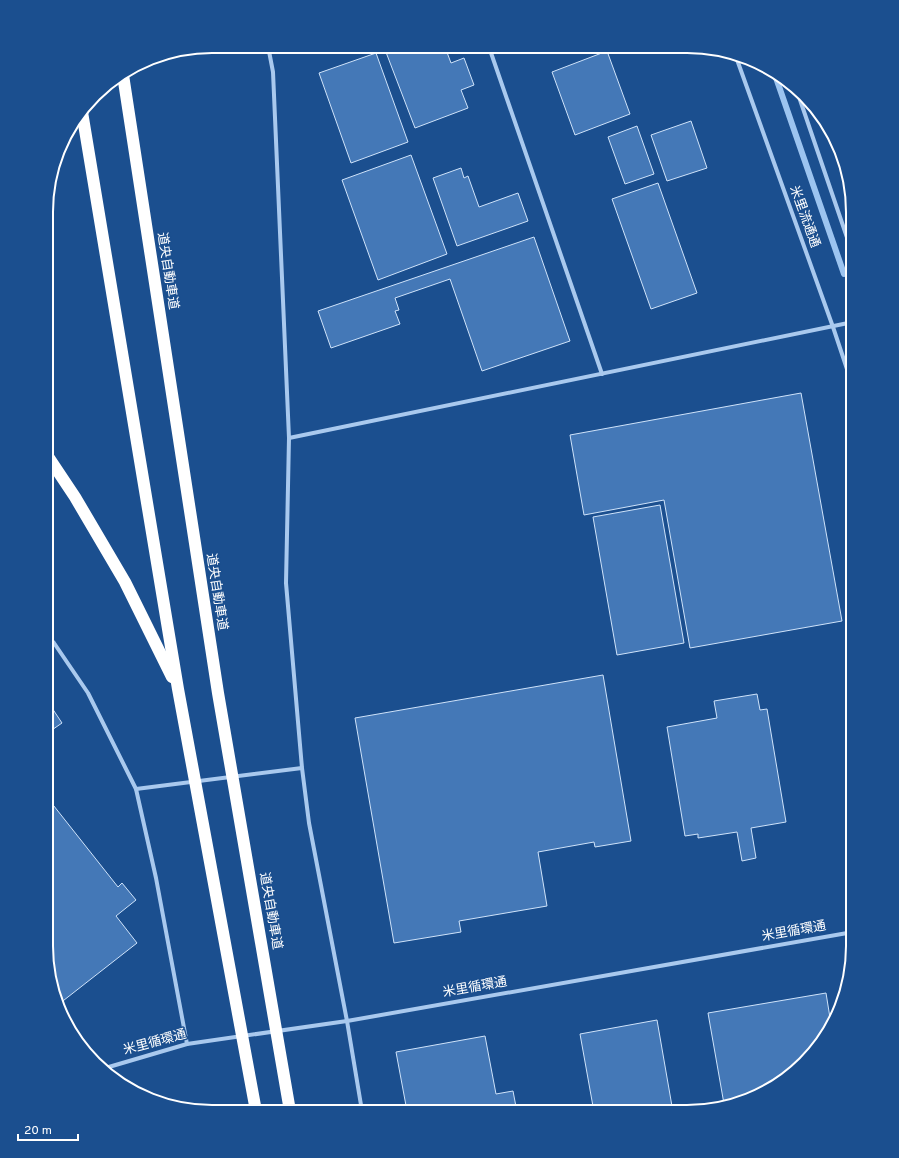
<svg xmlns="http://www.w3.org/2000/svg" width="899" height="1158" viewBox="0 0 899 1158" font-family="Overpass,'Noto Sans JP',sans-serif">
<rect width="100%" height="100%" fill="#1b4f8f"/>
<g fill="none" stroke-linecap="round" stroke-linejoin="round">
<!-- stream -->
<path stroke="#9cc4f0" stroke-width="6" d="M774,72L844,274"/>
</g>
<!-- building -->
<g fill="#4478b7" stroke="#cfe3fa">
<path d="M330,46H349L332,53Z"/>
<path d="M384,47H445L451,63L464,58L474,85L461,90L468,108L415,128Z"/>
<path d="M579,47H590L580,50Z"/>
<path d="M607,51L630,114L575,135L552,72Z"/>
<path d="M376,53L408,142L351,163L319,73Z"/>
<path d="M691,121L707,168L667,181L651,135Z"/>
<path d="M637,126L654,174L625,184L608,137Z"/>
<path d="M411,155L447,254L378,280L342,180Z"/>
<path d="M461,168L464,178L468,176L479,207L518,193L528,221L457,246L433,178Z"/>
<path d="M658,183L697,293L651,309L612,199Z"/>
<path d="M534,237L570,341L482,371L450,279L395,298L399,310L395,311L400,324L331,348L318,311Z"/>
<path d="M801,393L842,621L690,648L664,500L584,515L570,435Z"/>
<path d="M660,505L684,643L617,655L593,517Z"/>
<path d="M603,675L631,841L595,847L594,842L538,852L547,906L459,921L461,932L394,943L355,718Z"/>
<path d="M757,694L760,710L767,709L786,822L751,828L756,858L742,861L737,832L698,838V834L685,836L667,727L717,718L714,701Z"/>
<path d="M46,699L62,723L46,734Z"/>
<path d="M46,796L118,887L122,883L136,900L116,916L137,943L59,1004L46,947Z"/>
<path d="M826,993L831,1024H832L825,1039L797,1071L761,1095L724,1104L708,1013Z"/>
<path d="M657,1020L673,1112H594L580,1034Z"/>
<path d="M485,1036L496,1094L513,1091L517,1112L407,1111L396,1052Z"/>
</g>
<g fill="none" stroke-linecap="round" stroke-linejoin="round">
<!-- street -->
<g stroke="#a9c9ee" stroke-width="4">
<path d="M268,46L273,72L289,438L286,583L302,768L309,823L347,1021L362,1111"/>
<path d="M489,47L602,374"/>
<path d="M735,54L833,327L853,387"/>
<path d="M797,91L853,255"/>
<path d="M289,438L853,322"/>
<path d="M47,636L54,643L88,693L136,789L156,878L187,1044"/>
<path d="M136,789L302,768"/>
<path d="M102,1069L187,1044L347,1021L853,932"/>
</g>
<!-- highway -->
<g stroke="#fff" stroke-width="12">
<path d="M123,75L218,693L290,1111"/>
<path d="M82,112L178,689L256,1111"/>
<path d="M47,455L75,497L125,582L172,677"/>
</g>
</g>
<g text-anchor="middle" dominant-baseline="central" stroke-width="3" stroke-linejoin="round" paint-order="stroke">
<!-- street labels -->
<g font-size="13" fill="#fff" stroke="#1b4f8f">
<text transform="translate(804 217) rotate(70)">米里流通通</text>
<text transform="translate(167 271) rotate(81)">道央自動車道</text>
<text transform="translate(216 592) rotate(81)">道央自動車道</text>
<text transform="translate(270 911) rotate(80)">道央自動車道</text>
<text transform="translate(794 932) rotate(-10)">米里循環通</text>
<text transform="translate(475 988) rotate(-10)">米里循環通</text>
<text transform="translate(155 1043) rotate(-15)">米里循環通</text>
</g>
</g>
<!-- crop -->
<path d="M0 0H899V1158H0ZM212 53H687A159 159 0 0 1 846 212V946A159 159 0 0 1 687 1105H212A159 159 0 0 1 53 946V212A159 159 0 0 1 212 53Z" fill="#1b4f8f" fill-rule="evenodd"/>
<path fill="none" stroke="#fff" stroke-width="2" d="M212 53H687A159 159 0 0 1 846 212V946A159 159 0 0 1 687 1105H212A159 159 0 0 1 53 946V212A159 159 0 0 1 212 53Z"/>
<!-- scale -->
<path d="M18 1134v6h60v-6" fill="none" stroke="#ffffff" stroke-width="2"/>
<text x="24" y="1134" font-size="12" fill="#ffffff" stroke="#1b4f8f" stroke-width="3" paint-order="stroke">20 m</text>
</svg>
